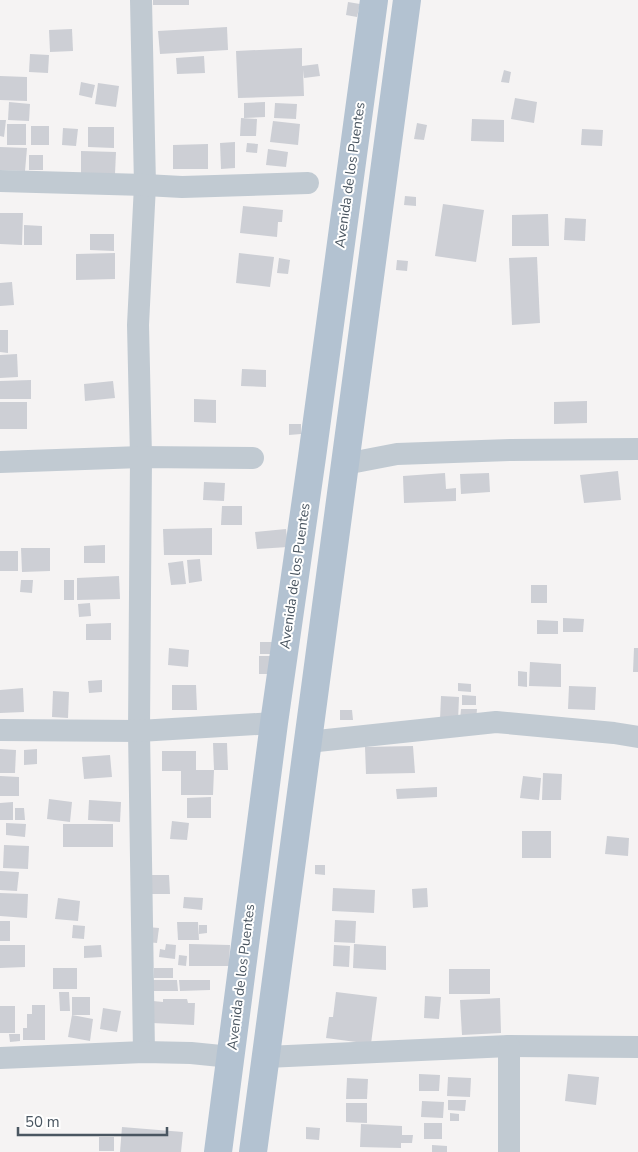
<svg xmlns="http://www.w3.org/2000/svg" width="638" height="1152" viewBox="0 0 638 1152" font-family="'Nunito Sans',sans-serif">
<rect width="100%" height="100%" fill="#f5f3f3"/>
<!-- building -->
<g fill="#cdcfd5">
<rect x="153" y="0" width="36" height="5"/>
<path d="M348,2L360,4L357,17L346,15Z"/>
<path d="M227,27L228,50L160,54L158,31Z"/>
<path d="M72,29L73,51L50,52L49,30Z"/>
<path d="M302,48V66L318,64L320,76L304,78L303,70L304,96L238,98L236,51Z"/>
<path d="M30,54L49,55L48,73L29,72Z"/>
<path d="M204,56L205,73L177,74L176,58Z"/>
<path d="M504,70L511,72L509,83L501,82Z"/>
<path d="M0,76L27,77V101L0,100Z"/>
<path d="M81,82L95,85L92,98L79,95Z"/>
<path d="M98,83L119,86L116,107L95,104Z"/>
<path d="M515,98L537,102L534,123L511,119Z"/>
<path d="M9,102L30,104L29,121L8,120Z"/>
<path d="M265,102V117L244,118V103Z"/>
<path d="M275,103L297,104L296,119L274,118Z"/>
<path d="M241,118L257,119L256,136H240Z"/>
<path d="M472,119L504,120V142L471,141Z"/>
<path d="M0,120H6L4,137L0,136Z"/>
<path d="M273,121L300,124L298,145L270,142Z"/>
<path d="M417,123L427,125L424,140L414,139Z"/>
<rect x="7" y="124" width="19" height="21"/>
<rect x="31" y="126" width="18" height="19"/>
<path d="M88,127H114V148L88,147Z"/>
<path d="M63,128L78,129L76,146L62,145Z"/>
<path d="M582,129L603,130L602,146L581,145Z"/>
<path d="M235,142V168L221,169L220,143Z"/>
<path d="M247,143L258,144L257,153L246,152Z"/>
<path d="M208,144V169H173V145Z"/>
<path d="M0,147L27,148L25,171L0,170Z"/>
<path d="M268,149L288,152L286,167L266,165Z"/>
<path d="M81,151L116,152L115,174H81Z"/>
<rect x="29" y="155" width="14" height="15"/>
<path d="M405,196L416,197V206L404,205Z"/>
<path d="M443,204L484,210L476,262L435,256Z"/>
<path d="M243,206L283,210L282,222H278L277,237L240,233Z"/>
<path d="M0,213H23L22,245L0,244Z"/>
<path d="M548,214L549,246H512V215Z"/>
<path d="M565,218L586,219L585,241L564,240Z"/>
<path d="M24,225L42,226V245H24Z"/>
<path d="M90,234H114V251L90,250Z"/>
<path d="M115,253V279L76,280V254Z"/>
<path d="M239,253L274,257L270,287L236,283Z"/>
<path d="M537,257L540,323L512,325L509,258Z"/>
<path d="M279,258L290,260L288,274L277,273Z"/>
<path d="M397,260L408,261L407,271L396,270Z"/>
<path d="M12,282L14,305L0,306V283Z"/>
<path d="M0,330H8V353L0,352Z"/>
<path d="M17,354L18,377L0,378V355Z"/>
<path d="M242,369L266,370V387L241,386Z"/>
<path d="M31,380V399H0V381Z"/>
<path d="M113,381L115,398L85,401L84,384Z"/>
<path d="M194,399L216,400V423L194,422Z"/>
<path d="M587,401V423L554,424V402Z"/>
<rect x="0" y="402" width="27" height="27"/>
<path d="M289,424H301V434L289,435Z"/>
<path d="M618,471L621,500L584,503L580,475Z"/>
<path d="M445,473L446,489L456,488V501L404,503L403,476Z"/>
<path d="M489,473L490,492L461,494L460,474Z"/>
<path d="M204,482L225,483L224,501L203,500Z"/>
<path d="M222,506H242V525H221Z"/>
<path d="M212,528V555H164L163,529Z"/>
<path d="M286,529L288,547L257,549L255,532Z"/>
<path d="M105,545V563H84V546Z"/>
<path d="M21,548H50V571L22,572Z"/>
<rect x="0" y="551" width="18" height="20"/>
<path d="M200,559L202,581L189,583L187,560Z"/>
<path d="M183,561L186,584L171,585L168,563Z"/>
<path d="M119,576L120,599L77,600V578Z"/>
<path d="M21,580H33L32,593L20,592Z"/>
<rect x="64" y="580" width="10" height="20"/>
<rect x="531" y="585" width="16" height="18"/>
<path d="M90,603L91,616L79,617L78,604Z"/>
<path d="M563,618L584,619L583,632H563Z"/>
<path d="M537,620L558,621V634H537Z"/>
<path d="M111,623V640H86V624Z"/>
<path d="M260,642H272L273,654H260Z"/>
<path d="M169,648L189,650L188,667L168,665Z"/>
<path d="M634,648H638V672H633Z"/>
<rect x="259" y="656" width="12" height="18"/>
<path d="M530,662L561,664V687L529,686Z"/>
<path d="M518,671L527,672V687L518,686Z"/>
<path d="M102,680V692L89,693L88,681Z"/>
<path d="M458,683L471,684V692L458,691Z"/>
<path d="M172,685H196L197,710H172Z"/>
<path d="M569,686L596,687L595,710L568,709Z"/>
<path d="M23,688L24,712L0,713V690Z"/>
<path d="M53,691L69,692L68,718L52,717Z"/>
<path d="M462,695L476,696V705H462Z"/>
<path d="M441,696L459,697L458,721L440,720Z"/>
<path d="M461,709H477L476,721L460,720Z"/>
<path d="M340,710H352L353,720H340Z"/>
<path d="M213,743H227L228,770H214Z"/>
<path d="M413,746L415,773L366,774L365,747Z"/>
<path d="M0,749L16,750L15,773H0Z"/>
<path d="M37,749V764L24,765V750Z"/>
<path d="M162,751H196V770H214L213,795H181V771H162Z"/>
<path d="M110,755L112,777L84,779L82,757Z"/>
<path d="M543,773L562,774L561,800H542Z"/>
<path d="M0,776L19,777V796H0Z"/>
<path d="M523,776L541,778L539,800L520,798Z"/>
<path d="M437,787V797L397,799L396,789Z"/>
<path d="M211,797V818H187V798Z"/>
<path d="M49,799L72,802L70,822L47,819Z"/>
<path d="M89,800L121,802L120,822L88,820Z"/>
<path d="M13,802V820H0V803Z"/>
<path d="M15,808H24L25,820H15Z"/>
<path d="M172,821L189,823L187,840L170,839Z"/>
<path d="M6,823L26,824L25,837L6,835Z"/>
<rect x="63" y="824" width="50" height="23"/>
<rect x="522" y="831" width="29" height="27"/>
<path d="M607,836L629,838L628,856L605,854Z"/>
<path d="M4,845L29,846L28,869L3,868Z"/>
<path d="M315,865H325V875L315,874Z"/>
<path d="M0,871L19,872L17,891L0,890Z"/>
<path d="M147,875H169L170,894H147Z"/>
<path d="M333,888L375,890L374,913L332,911Z"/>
<path d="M427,888L428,907L413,908L412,889Z"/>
<path d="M0,893L28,894L27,918L0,916Z"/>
<path d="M184,897L203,898L202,910L183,908Z"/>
<path d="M58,898L80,901L78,921L55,919Z"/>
<path d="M335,920L356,921L355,943L334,942Z"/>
<rect x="0" y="921" width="10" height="20"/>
<path d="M177,922H198L199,940H178Z"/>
<path d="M73,925L85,926L84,939L72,938Z"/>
<path d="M199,925H207V933L199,934Z"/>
<path d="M147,927L159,928L157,943L146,942Z"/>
<path d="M166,944L176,945L175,959L159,957L160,949L165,950Z"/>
<path d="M189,944L230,945L229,966H189Z"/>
<path d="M354,944L386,946V970L353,968Z"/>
<path d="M0,945H25V967L0,968Z"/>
<path d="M101,945L102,957L84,958V946Z"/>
<path d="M334,945L350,946L349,967L333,966Z"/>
<path d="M179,955L187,956L186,966L178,965Z"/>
<rect x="53" y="968" width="24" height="21"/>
<rect x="154" y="968" width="19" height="10"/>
<rect x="449" y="969" width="41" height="25"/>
<path d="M150,980H177L178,991H150Z"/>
<path d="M179,980H210V990L180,991Z"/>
<path d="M59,992H69L70,1011H60Z"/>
<path d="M336,992L377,997L371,1044L326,1038L329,1017H333Z"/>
<path d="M425,996L441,997L439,1019L424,1018Z"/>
<rect x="72" y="997" width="18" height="18"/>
<path d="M500,998L501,1033L462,1035L460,1000Z"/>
<path d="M163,999H187L188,1003H195L194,1025L152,1023L153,1001L163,1002Z"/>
<path d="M32,1005H45V1040H23V1028H27V1014H32Z"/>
<rect x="0" y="1006" width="15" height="27"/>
<path d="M103,1008L121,1011L117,1032L100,1029Z"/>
<path d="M72,1015L93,1019L90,1041L68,1037Z"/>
<path d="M9,1034H20V1041L10,1042Z"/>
<path d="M419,1074L440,1075L439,1091H419Z"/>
<path d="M568,1074L599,1077L596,1105L565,1101Z"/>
<path d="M448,1077L471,1078L470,1097L447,1096Z"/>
<path d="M347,1078L368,1079L367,1099H346Z"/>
<path d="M448,1100H466L465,1111L448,1110Z"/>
<path d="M422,1101L444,1102L443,1118L421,1117Z"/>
<path d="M346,1103H367V1123L346,1122Z"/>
<path d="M450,1113L459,1114V1121H450Z"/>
<rect x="424" y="1123" width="18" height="16"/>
<path d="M361,1124L402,1126V1135H413L412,1143H401V1148L360,1147Z"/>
<path d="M122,1127L183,1132L181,1152H120Z"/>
<path d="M306,1127L320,1128L319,1140L306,1139Z"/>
<rect x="99" y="1137" width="15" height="14"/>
<path d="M432,1145L447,1146V1152H432Z"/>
</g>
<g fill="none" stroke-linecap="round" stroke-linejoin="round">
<!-- minor -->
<g stroke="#c1cad2" stroke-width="22">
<path d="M141,0L145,185L138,325L141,457L139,731L144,1052"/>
<path d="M0,181L145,185L182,187L308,183"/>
<path d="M0,462L141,457L253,458"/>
<path d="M345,464L397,454L510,450L638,449"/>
<path d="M0,730L139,731L274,723"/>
<path d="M308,742L496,722L614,733L638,737"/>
<path d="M266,1057L509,1046L638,1047"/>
<path d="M0,1058L144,1052L191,1053L231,1057"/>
<path d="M509,1152V1046"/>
</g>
<!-- primary -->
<g stroke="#b3c2d1" stroke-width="28">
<path d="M218,1152L274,723L312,457L374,0"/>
<path d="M253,1152L407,0"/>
</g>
</g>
<g text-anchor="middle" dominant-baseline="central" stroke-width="4" stroke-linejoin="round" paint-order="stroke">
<!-- street labels -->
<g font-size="14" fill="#4a5661" stroke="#fff">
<text transform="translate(350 175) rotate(-82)">Avenida de los Puentes</text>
<text transform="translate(295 576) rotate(-82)">Avenida de los Puentes</text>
<text transform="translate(241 977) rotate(-83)">Avenida de los Puentes</text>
</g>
</g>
<!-- scale -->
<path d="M18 1127v8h149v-8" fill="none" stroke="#4a5661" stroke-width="2.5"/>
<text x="25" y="1127" font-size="15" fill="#4a5661" stroke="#ffffff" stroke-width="4" paint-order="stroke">50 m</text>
</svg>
